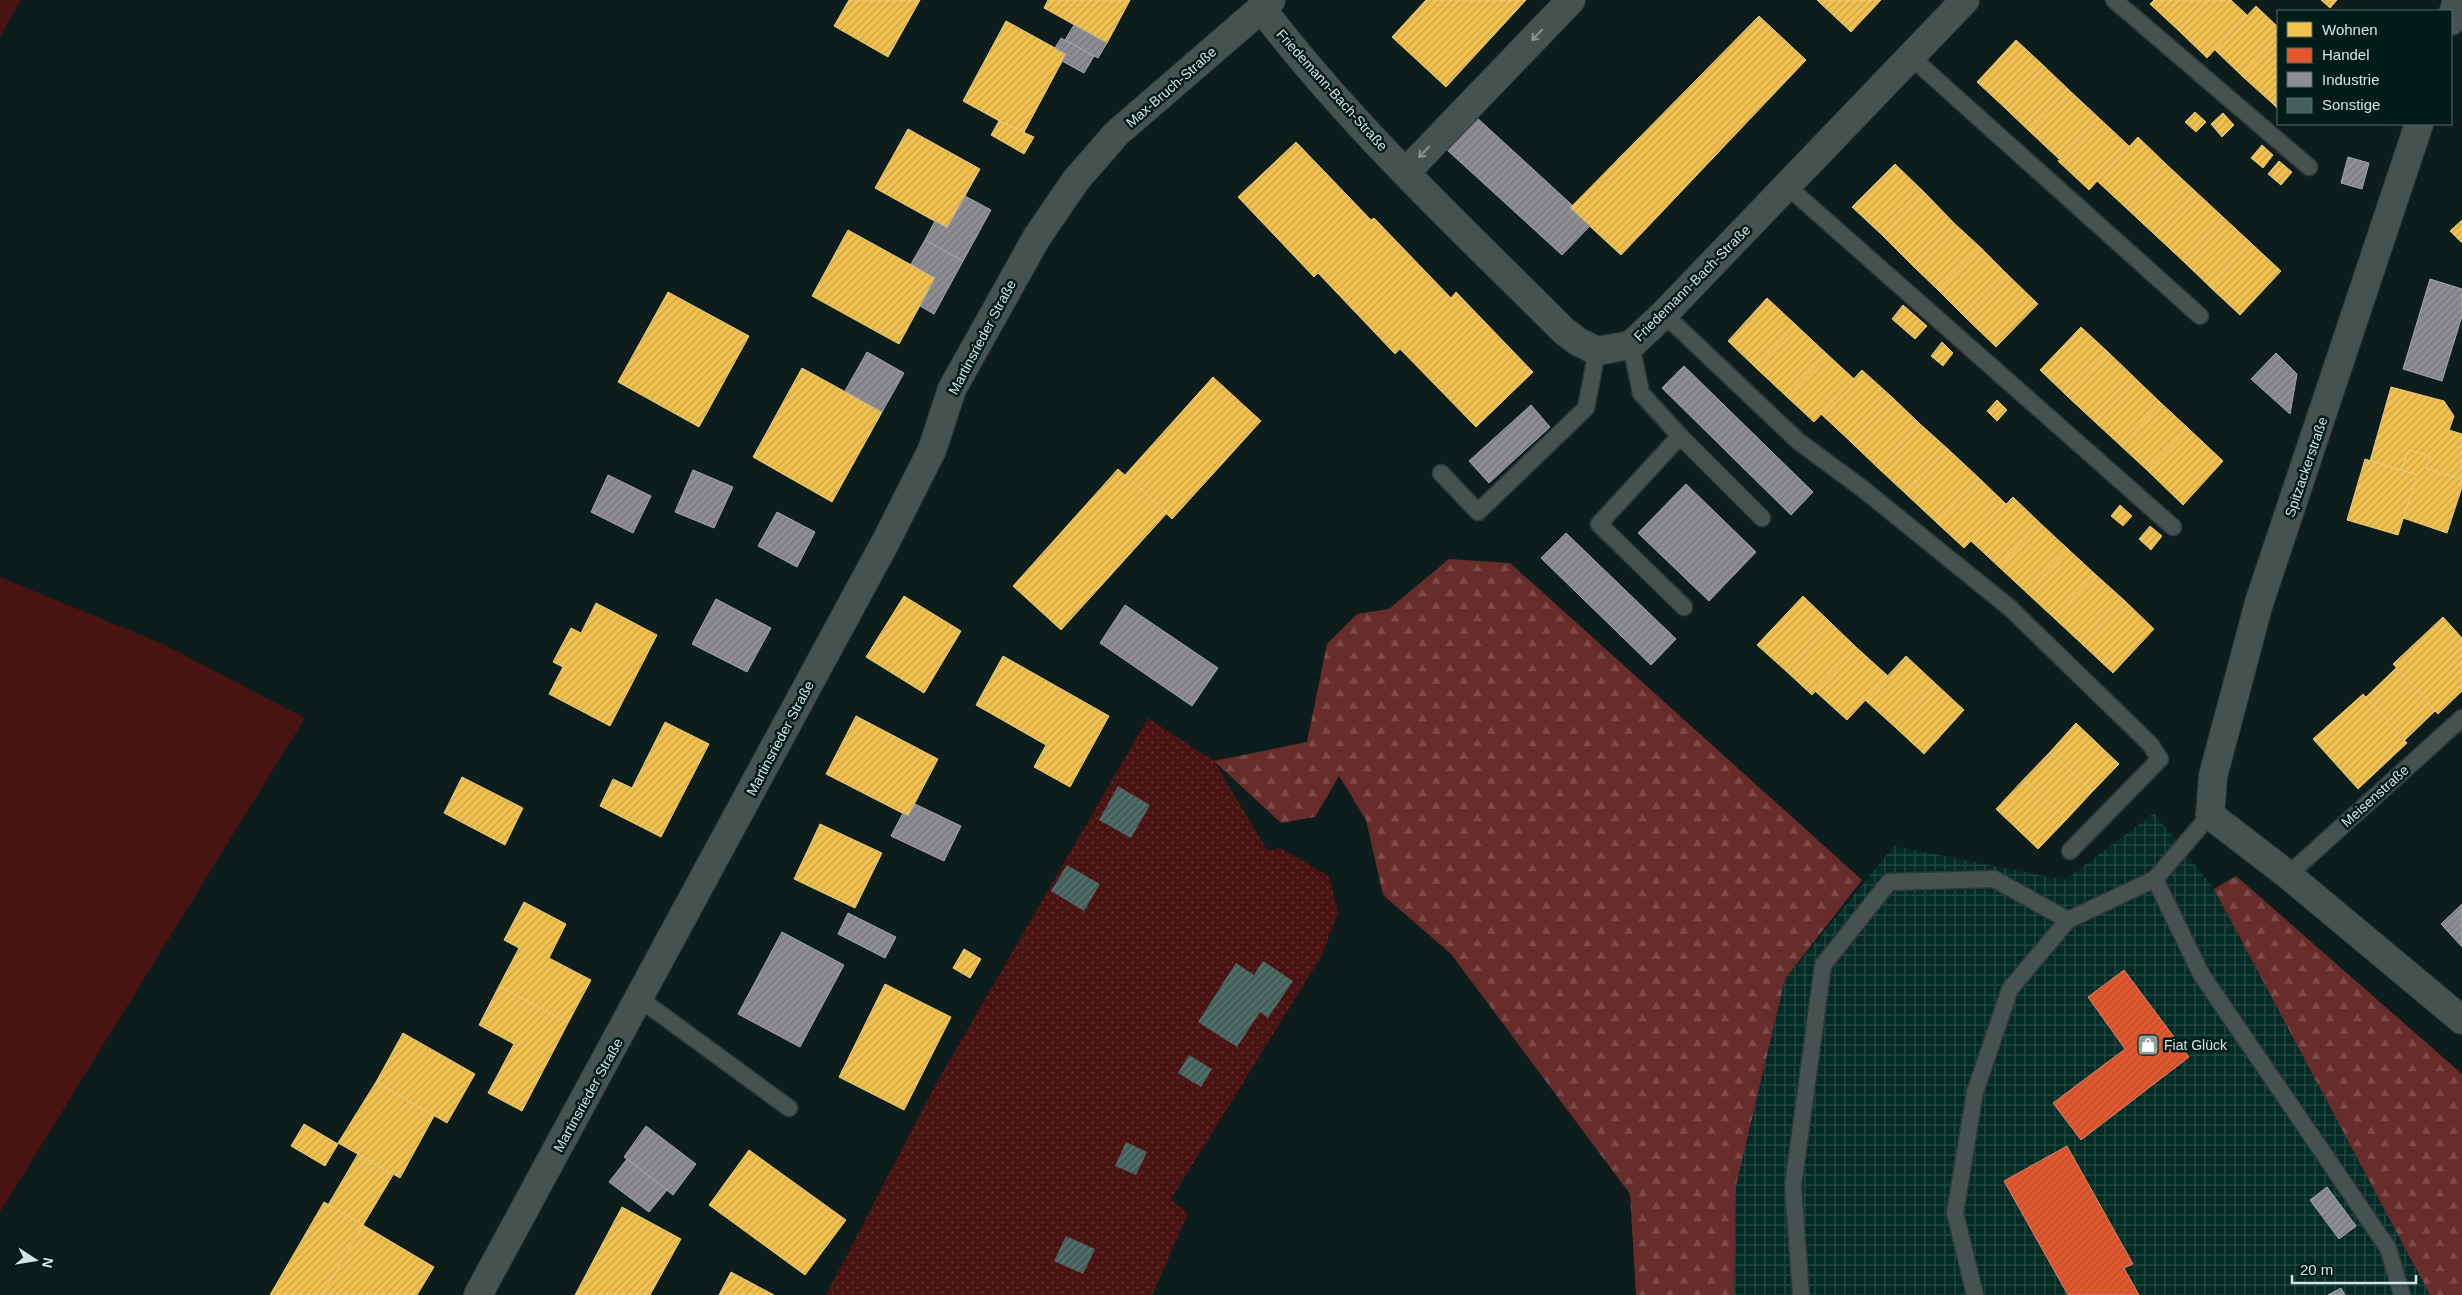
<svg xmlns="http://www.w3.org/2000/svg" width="2462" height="1295" viewBox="0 0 2462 1295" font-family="Arial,sans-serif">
<defs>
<pattern id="industrial-grid" width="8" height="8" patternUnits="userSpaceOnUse" patternTransform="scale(1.25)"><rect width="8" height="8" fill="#022b25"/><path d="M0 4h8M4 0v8" fill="none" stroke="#264a44"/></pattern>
<pattern id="forest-firs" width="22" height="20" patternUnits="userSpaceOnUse" patternTransform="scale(1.25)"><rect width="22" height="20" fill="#682d2a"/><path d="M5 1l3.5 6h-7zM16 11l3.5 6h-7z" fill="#7d4b49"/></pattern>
<pattern id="garden-dots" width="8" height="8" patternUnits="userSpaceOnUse" patternTransform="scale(1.25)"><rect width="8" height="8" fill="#491312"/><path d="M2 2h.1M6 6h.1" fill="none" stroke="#623534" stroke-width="1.8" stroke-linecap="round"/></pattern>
<pattern id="homes-hatch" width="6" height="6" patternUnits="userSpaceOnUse" patternTransform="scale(1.25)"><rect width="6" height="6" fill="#f2c14e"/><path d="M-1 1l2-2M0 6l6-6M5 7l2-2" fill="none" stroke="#c6a24c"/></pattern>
<pattern id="shops-hatch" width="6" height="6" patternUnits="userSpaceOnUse" patternTransform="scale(1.25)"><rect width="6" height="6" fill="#e4572e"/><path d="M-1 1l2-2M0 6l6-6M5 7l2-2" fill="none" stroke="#b35235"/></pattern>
<pattern id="industry-hatch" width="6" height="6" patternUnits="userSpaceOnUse" patternTransform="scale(1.25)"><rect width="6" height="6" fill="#8d8d92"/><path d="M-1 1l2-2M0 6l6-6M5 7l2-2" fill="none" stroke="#76777b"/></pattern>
<pattern id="building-hatch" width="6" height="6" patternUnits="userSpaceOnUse" patternTransform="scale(1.25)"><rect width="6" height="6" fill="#45615c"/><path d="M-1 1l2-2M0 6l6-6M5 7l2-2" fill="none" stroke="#5f7873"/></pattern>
</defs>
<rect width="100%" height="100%" fill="#0c1d1b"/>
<!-- industrial -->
<path fill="url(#industrial-grid)" d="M2154,813L2214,889L2430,1295H1734L1736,1186L1785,979L1894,846L2065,880Z"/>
<!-- green -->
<g fill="#491312">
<path d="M0,0H21L0,37Z"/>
<path d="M0,577L163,644L305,718L0,1212Z"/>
</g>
<!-- forest -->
<g fill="url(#forest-firs)">
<path d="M1449,559L1510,563L1862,880L1785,979L1736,1186L1734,1295H1636L1630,1194L1451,954L1383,895L1366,820L1339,776L1315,817L1281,823L1214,761L1307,742L1327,644L1357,614L1389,609Z"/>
<path d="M2236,876L2462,1074V1295H2430L2214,889Z"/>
</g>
<!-- garden -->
<path fill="url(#garden-dots)" d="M1148,718L1214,761L1267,850L1280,848L1329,876L1338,913L1321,957L1171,1199L1188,1214L1152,1295H826L937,1082Z"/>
<!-- homes -->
<g fill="url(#homes-hatch)" stroke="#e9cc7a">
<path d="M849,0H920L888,57L834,26Z"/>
<path d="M1048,0H1130L1107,43L1044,8Z"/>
<path d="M1426,0H1526L1446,87L1392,37Z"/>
<path d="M1817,0H1881L1851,32Z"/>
<path d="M2154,0H2206L2178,30L2150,4Z"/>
<path d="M2206,0H2231L2247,15L2207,58L2178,30Z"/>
<path d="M2321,0H2337L2330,8Z"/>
<path d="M2256,6L2278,27V37L2242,76L2215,50Z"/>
<path d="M1759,16L1806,60L1621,255L1570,208Z"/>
<path d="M1006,21L1066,54L1023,134L963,101Z"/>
<path d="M2278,37V96L2272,103L2242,76Z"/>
<path d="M2016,40L2044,66L2005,108L1977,82Z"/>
<path d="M2044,66L2068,89L2029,131L2005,108Z"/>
<path d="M2068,89L2098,117L2059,159L2029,131Z"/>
<path d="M2278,96V109L2272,103Z"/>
<path d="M2195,112L2206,122L2196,132L2185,122Z"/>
<path d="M2223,113L2234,125L2222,137L2211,124Z"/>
<path d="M2098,117L2129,146L2089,190L2058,161Z"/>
<path d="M999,121L1034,137L1024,154L991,135Z"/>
<path d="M908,129L980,169L947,228L875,188Z"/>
<path d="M2138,137L2165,163L2124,206L2097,181Z"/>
<path d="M1296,142L1371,220L1374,218L1451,298L1456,292L1533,372L1476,427L1400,349L1395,354L1318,273L1314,277L1238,197Z"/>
<path d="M2262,145L2273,155L2263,168L2251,158Z"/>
<path d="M2279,161L2292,172L2281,185L2268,174Z"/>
<path d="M2165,163L2195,191L2154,234L2124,206Z"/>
<path d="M1895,164L1924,192L1882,235L1852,207Z"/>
<path d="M2195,191L2223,217L2182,260L2154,234Z"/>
<path d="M1924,192L1954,223L1913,266L1882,235Z"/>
<path d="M2223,217L2251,243L2210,287L2182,260Z"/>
<path d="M2462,220V243L2450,231Z"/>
<path d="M1954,223L1980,247L1938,290L1913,266Z"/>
<path d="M848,230L935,278L899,344L812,296Z"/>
<path d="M2251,243L2281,271L2240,315L2210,287Z"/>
<path d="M1980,247L2007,274L1965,317L1938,290Z"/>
<path d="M2007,274L2038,304L1996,347L1965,317Z"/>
<path d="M668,292L749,336L699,427L618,382Z"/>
<path d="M1767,298L1796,325L1756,368L1728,341Z"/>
<path d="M1903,305L1927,326L1915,339L1892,319Z"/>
<path d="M1796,325L1827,354L1787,397L1756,368Z"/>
<path d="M2081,327L2108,352L2067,396L2040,370Z"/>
<path d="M1942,342L1953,353L1943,366L1931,356Z"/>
<path d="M2108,352L2136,379L2096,423L2067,396Z"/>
<path d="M1827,354L1854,379L1814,422L1787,397Z"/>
<path d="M802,368L882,412L832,502L753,457Z"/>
<path d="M1862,370L1893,398L1851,442L1821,414Z"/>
<path d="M1213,377L1261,421L1172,519L1125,475Z"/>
<path d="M2136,379L2161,403L2121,446L2096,423Z"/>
<path d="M2391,387L2444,401L2454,416L2449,430L2462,434V480L2426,468L2430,457L2409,450L2401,470L2370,461Z"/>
<path d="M1893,398L1919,423L1878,468L1851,442Z"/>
<path d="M1997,400L2007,410L1997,421L1987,411Z"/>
<path d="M2161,403L2188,428L2148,471L2121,446Z"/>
<path d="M1919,423L1948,449L1906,494L1878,468Z"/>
<path d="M2188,428L2223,461L2183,505L2148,471Z"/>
<path d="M1948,449L1979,478L1937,523L1906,494Z"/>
<path d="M2409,450L2430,457L2426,468L2462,480V487L2447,533L2403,518L2417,475L2401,470Z"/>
<path d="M2365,459L2417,475L2398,535L2347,520Z"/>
<path d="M1118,469L1167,513L1061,630L1013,586Z"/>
<path d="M1979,478L2006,504L1964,548L1937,523Z"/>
<path d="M2013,497L2040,523L1999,567L1971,541Z"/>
<path d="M2120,505L2132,516L2123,526L2111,516Z"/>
<path d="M2040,523L2068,549L2027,593L1999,567Z"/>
<path d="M2150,526L2162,536L2151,550L2139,539Z"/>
<path d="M2068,549L2095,574L2054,618L2027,593Z"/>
<path d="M2095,574L2124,600L2083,645L2054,618Z"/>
<path d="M904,596L961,631L924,693L866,657Z"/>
<path d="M1803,596L1831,623L1786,671L1757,645Z"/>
<path d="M2124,600L2154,629L2113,673L2083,645Z"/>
<path d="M596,603L657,635L610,726L549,694L563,667L553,662L571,628L581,633Z"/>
<path d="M2443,617L2462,638V691L2438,714L2393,664Z"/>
<path d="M1831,623L1856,647L1812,695L1786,671Z"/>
<path d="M1856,647L1888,676L1847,720L1815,691Z"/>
<path d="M1003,656L1109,716L1070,787L1034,767L1046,745L976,705Z"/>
<path d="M1906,656L1936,684L1896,728L1865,700Z"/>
<path d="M2396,668L2435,711L2405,740L2366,697Z"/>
<path d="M1936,684L1964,710L1924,754L1896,728Z"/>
<path d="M2363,694L2407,743L2358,789L2313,739Z"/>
<path d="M856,716L938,759L908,816L826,774Z"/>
<path d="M665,722L709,744L661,837L600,806L613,779L632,788Z"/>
<path d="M2076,723L2119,764L2092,792L2050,752Z"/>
<path d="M2050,752L2092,792L2066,820L2024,779Z"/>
<path d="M462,777L523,808L505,845L444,813Z"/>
<path d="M2024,779L2066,820L2038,849L1996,809Z"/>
<path d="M820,824L882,853L855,908L794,879Z"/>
<path d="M524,902L566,924L549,958L591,980L568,1023L499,986L519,948L504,940Z"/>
<path d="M964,949L981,959L970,978L953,968Z"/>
<path d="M885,984L951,1017L904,1110L839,1077Z"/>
<path d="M499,986L568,1023L522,1111L488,1093L514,1044L479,1025Z"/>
<path d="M403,1033L475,1074L447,1123L376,1082Z"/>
<path d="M376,1082L434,1116L400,1178L338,1143Z"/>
<path d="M304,1124L338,1144L325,1166L291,1146Z"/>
<path d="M749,1150L846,1220L805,1275L709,1205Z"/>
<path d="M358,1154L393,1175L363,1225L328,1205Z"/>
<path d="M324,1202L363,1225L322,1295H270Z"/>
<path d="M622,1207L681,1239L650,1295H575Z"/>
<path d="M363,1225L434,1267L417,1295H322Z"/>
<path d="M731,1272L774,1295H719Z"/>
</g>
<!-- shops -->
<g fill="url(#shops-hatch)" stroke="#df8264">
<path d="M2124,970L2189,1057L2081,1140L2053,1103L2125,1049L2088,997Z"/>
<path d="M2067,1146L2133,1264L2124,1268L2139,1295H2068L2004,1181Z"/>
</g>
<!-- industry -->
<g fill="url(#industry-hatch)" stroke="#a2a8aa">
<path d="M1074,25L1107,43L1098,58L1065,40Z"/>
<path d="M1061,38L1094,56L1084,73L1062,61L1066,54L1055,48Z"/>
<path d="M1475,116L1572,205L1570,208L1590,226L1562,255L1446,149Z"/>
<path d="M2348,157L2369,163L2362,189L2341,183Z"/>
<path d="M965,196L991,210L963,261L925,240L935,221L947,228Z"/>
<path d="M925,240L963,261L934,314L920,306L935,278L911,264Z"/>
<path d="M2430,279L2462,289V316L2442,381L2403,369Z"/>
<path d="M867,352L904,373L882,412L845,391Z"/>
<path d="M2276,353L2297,374L2290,414L2251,379Z"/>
<path d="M1684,366L1813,492L1791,515L1662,388Z"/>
<path d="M1531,405L1550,427L1489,483L1469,461Z"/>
<path d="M693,470L733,487L714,528L675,512Z"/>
<path d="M608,475L651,496L633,533L591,512Z"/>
<path d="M1686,484L1756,552L1709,601L1638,533Z"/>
<path d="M777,512L815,532L797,567L758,546Z"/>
<path d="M1566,533L1676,639L1651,665L1541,558Z"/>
<path d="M716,599L771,628L747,672L692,644Z"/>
<path d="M1125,605L1218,668L1192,706L1100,643Z"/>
<path d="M915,804L961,826L944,861L891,836L903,813L908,816Z"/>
<path d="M2462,904V947L2441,924Z"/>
<path d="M848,913L896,937L885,958L838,934Z"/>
<path d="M782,932L844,965L800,1047L738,1014Z"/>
<path d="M646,1126L696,1164L673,1195L624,1157Z"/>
<path d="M627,1159L667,1190L649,1212L609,1182Z"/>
<path d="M2327,1187L2356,1226L2339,1239L2310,1200Z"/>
<path d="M2341,1288L2345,1295H2328Z"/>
</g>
<!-- building -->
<g fill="url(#building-hatch)">
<path d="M1118,786L1150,805L1131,838L1099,820Z"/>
<path d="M1067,865L1100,884L1084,911L1051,891Z"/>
<path d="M1263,961L1293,981L1268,1018L1260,1012L1237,1047L1198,1022L1236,963L1254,975Z"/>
<path d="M1189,1055L1212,1069L1201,1087L1178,1073Z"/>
<path d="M1126,1142L1147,1152L1136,1175L1115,1166Z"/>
<path d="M1066,1236L1095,1249L1083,1274L1054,1261Z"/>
</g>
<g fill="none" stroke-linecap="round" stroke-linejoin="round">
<!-- lane casing -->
<g stroke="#2d3837" stroke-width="19">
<g id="lane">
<path d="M2114,0L2309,167"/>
<path d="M1910,56L2200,316"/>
<path d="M1787,186L2173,527"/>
<path d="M1664,314L1798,441L1863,489L2010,608L2150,744L2160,759L2070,851"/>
<path d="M1631,345L1641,393L1680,436L1599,524L1684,607"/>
<path d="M1680,436L1762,518"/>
<path d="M1441,473L1478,512L1586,408L1597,351"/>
<path d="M2288,875L2462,718"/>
<path d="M2155,879L2201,974L2388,1248L2402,1295"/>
<path d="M640,999L789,1108"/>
<path d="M1801,1295L1793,1186L1823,965L1889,882L1994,879L2068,920L2155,879L2210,815"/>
<path d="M1975,1295L1955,1213L1975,1092L2010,989L2068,920"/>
</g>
</g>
<!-- street casing -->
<g stroke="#2d3837" stroke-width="30">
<g id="street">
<path d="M1262,9C1351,126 1460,227 1564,331L1577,341L1597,351L1631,345L1664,314L1965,0"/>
<path d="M2451,21L2457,0"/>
<path d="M2419,124L2259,603L2213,776L2210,815L2288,875L2462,1020"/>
<path d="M1406,172L1571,0"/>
<path d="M478,1295L885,543L932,450L952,389L1037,237L1076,180L1117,133L1271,0"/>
</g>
</g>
<!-- lane -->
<use href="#lane" stroke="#465250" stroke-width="16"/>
<!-- street -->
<use href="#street" stroke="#465250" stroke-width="28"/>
</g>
<!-- one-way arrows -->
<defs><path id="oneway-shaft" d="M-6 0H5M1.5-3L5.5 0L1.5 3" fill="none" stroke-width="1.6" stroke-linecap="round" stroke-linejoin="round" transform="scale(1.25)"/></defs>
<g stroke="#869592">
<use href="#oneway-shaft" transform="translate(1537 35) rotate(134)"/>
<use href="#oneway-shaft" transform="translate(1424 152) rotate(134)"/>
</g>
<!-- icons -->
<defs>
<g id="shop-square" transform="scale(1.125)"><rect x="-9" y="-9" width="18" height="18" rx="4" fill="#8ea09c" stroke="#001c17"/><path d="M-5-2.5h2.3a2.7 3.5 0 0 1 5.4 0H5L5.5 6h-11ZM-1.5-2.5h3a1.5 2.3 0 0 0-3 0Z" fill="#fff"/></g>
</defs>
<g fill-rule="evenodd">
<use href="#shop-square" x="2148" y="1045"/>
</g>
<g text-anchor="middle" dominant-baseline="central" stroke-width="5" stroke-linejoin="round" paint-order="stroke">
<!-- street labels -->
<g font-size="14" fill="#d4e6e2" stroke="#001c17">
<text transform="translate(1171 87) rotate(-41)">Max-Bruch-Straße</text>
<text transform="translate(1332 90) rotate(48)">Friedemann-Bach-Straße</text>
<text transform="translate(1692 283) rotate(-45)">Friedemann-Bach-Straße</text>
<text transform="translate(982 337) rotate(-62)">Martinsrieder Straße</text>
<text transform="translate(2306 467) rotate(-71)">Spitzackerstraße</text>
<text transform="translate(780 738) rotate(-62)">Martinsrieder Straße</text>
<text transform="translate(2375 796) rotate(-42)">Meisenstraße</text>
<text transform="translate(588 1095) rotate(-61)">Martinsrieder Straße</text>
</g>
<!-- poi labels -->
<g font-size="14" fill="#d4e6e2" stroke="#001c17" text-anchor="start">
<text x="2164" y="1045">Fiat Glück</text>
</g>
</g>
<!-- legend -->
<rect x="2277" y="10" width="175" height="115" fill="#001c17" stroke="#556d68"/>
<rect x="2287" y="22" width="25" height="15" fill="#f2c14e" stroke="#556d68"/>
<text x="2322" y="35" font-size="15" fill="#d4e6e2">Wohnen</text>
<rect x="2287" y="48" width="25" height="15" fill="#e4572e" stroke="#556d68"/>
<text x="2322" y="60" font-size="15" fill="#d4e6e2">Handel</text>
<rect x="2287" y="72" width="25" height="15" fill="#8d8d92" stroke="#556d68"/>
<text x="2322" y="85" font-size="15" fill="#d4e6e2">Industrie</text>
<rect x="2287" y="98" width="25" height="15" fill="#45615c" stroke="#556d68"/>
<text x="2322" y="110" font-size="15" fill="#d4e6e2">Sonstige</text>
<!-- north arrow -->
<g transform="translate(35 1260) rotate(102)" stroke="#001c17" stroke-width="4" paint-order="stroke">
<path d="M0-4L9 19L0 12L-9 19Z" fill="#d4e6e2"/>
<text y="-8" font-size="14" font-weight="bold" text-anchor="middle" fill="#d4e6e2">N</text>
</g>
<!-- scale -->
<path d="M2292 1275v8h124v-8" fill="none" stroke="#d4e6e2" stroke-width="2.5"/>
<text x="2300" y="1275" font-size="15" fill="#d4e6e2" stroke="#001c17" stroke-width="4" paint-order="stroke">20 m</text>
</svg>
